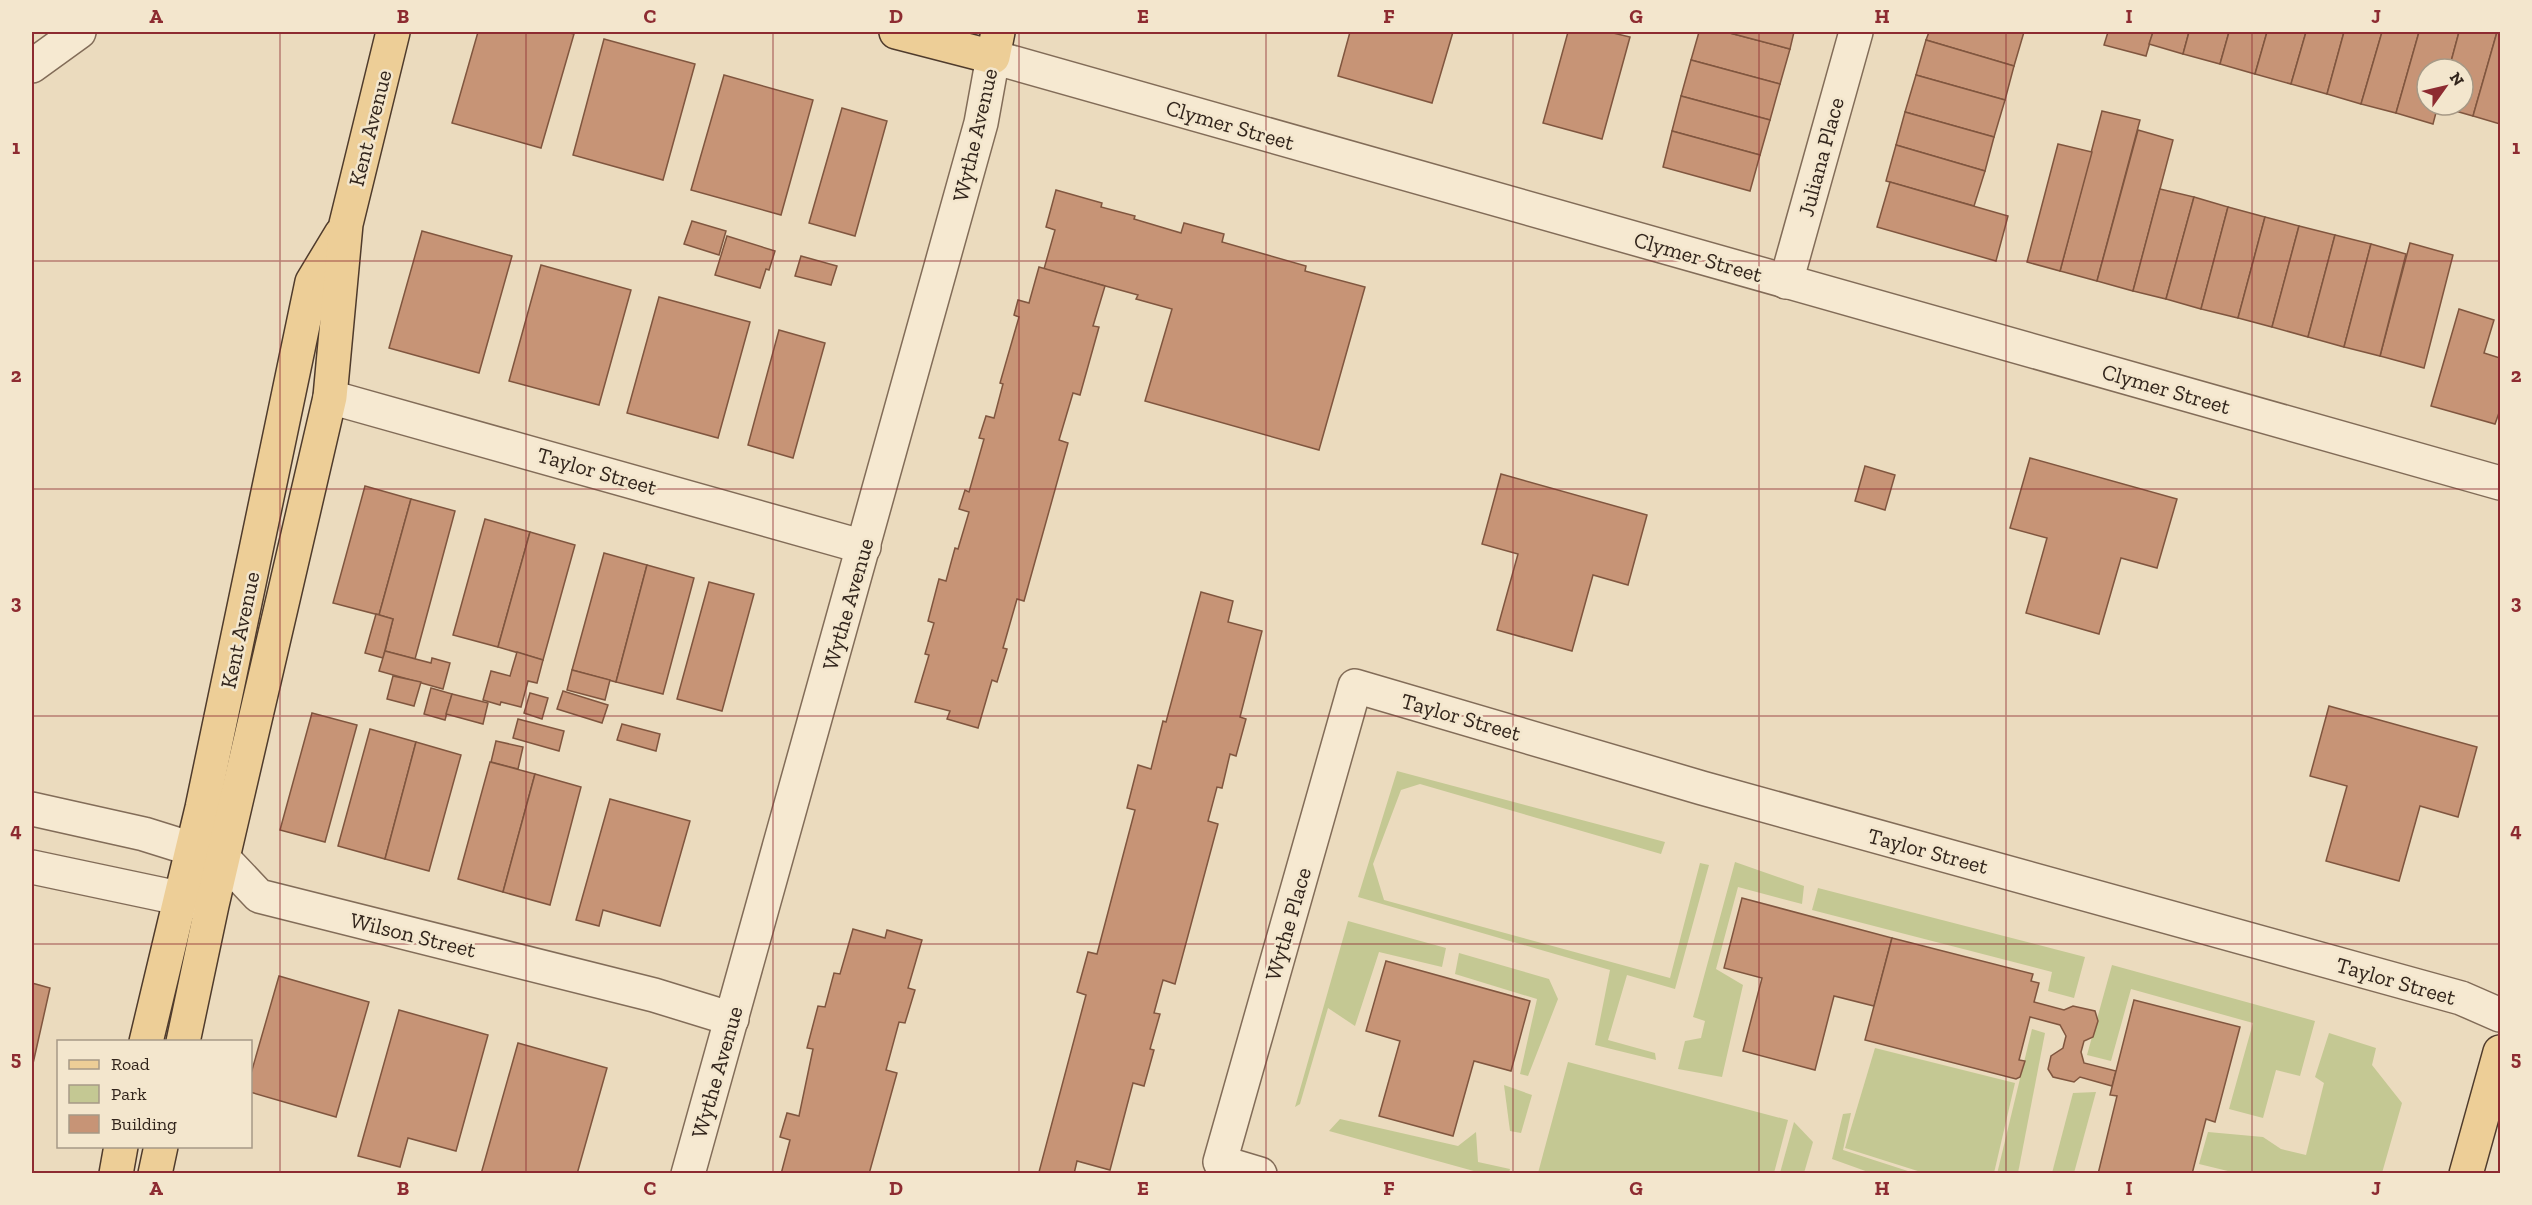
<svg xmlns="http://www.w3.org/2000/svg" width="2532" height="1205" viewBox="0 0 2532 1205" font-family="'Zilla Slab',serif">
<rect width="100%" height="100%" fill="#ebdbbe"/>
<!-- green -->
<g fill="#c4c893">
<path d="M1397,771L1665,842L1661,854L1420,784L1401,790L1373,864L1384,900L1670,978L1700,863L1709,865L1675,989L1627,975L1608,1040L1655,1053L1656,1060L1595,1045L1610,970L1358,897Z"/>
<path d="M1735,862L1804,886L1802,904L1738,887L1716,969L1743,985L1722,1077L1678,1069L1685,1041L1701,1038L1705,1021L1693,1017Z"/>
<path d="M1818,888L2085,957L2074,998L2048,991L2052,972L1812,910Z"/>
<path d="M1348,921L1446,948L1442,967L1379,952L1355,1026L1328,1008L1300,1104L1295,1107Z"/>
<path d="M1459,953L1549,979L1558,999L1528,1076L1520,1074L1537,999L1455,974Z"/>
<path d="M2112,965L2315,1021L2300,1076L2276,1070L2263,1118L2229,1109L2253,1023L2131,989L2111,1061L2087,1055Z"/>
<path d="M2032,1029L2045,1033L2018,1173L1997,1174Z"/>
<path d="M2329,1033L2376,1048L2372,1065L2402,1103L2382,1173H2236L2199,1164L2208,1132L2263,1137L2281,1149L2306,1155L2324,1083L2315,1077Z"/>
<path d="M1875,1048L2015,1083L1994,1173H1924L1845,1148Z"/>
<path d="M1568,1062L1788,1120L1774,1173H1538Z"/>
<path d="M1504,1085L1532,1095L1521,1133L1510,1131Z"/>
<path d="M2096,1092L2074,1173H2052L2073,1093Z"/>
<path d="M1851,1113L1843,1150L1914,1173H1871L1832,1159L1843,1114Z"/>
<path d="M1340,1119L1458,1146L1476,1132L1478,1162L1510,1169L1509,1173H1481L1329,1131Z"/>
<path d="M1794,1122L1813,1142L1804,1173H1780Z"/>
</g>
<!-- building -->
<g fill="#c79476" stroke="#80563f" stroke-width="1.5">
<path d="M478,32H566L574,34L541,148L452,123Z"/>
<path d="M1350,32H1453L1432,103L1338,76Z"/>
<path d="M1568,32H1609L1630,37L1602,139L1543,123Z"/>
<path d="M1699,32H1726L1790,49L1780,84L1691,60Z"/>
<path d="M1726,32H1794L1790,49Z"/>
<path d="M1929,32H2024L2014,66L1926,40Z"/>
<path d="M2108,32H2153L2146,56L2104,45Z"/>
<path d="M2153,32H2189L2183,54L2149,44Z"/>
<path d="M2189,32H2229L2220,64L2183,54Z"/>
<path d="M2229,32H2267L2255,74L2220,64Z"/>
<path d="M2267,32H2306L2291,84L2255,74Z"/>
<path d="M2306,32H2344L2327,94L2291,84Z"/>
<path d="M2344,32H2382L2361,104L2327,94Z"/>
<path d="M2382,32H2419L2396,113L2361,104Z"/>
<path d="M2419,32H2459L2449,69H2427V105H2438L2433,124L2396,113Z"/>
<path d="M2459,32H2497L2473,116L2438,106L2463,105V69H2449Z"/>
<path d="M2497,32H2500V124L2473,116Z"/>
<path d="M604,39L695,64L663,180L573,155Z"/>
<path d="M1926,40L2014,66L2005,100L1916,75Z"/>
<path d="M1691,60L1780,84L1770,120L1681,96Z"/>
<path d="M724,75L813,100L781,215L691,190Z"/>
<path d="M1916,75L2005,100L1994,137L1905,112Z"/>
<path d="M1681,96L1770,120L1760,155L1672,131Z"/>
<path d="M842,108L887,121L855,236L809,223Z"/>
<path d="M2102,111L2140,120L2097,281L2060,271Z"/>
<path d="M1905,112L1994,137L1985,171L1896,145Z"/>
<path d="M2138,130L2173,140L2133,291L2097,281Z"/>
<path d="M1672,131L1760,155L1750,191L1663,167Z"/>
<path d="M2058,144L2092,152L2060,271L2027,262Z"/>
<path d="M1896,145L1985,171L1974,206L1886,181Z"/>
<path d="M1890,182L2008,216L1996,261L1877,227Z"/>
<path d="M2160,189L2194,197L2166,299L2133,291Z"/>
<path d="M1056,190L1102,203L1101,207L1135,216L1134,219L1181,233L1184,223L1224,234L1222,242L1306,266L1305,271L1365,287L1319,450L1145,401L1172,309L1136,299L1138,295L1044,269L1055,230L1046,227Z"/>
<path d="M2194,197L2228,207L2201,309L2166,299Z"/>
<path d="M2228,207L2265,217L2238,318L2201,309Z"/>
<path d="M2265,217L2299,226L2272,327L2238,318Z"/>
<path d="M692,221L726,231L719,255L684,244Z"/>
<path d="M2299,226L2335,235L2308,337L2272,327Z"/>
<path d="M422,231L512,256L479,373L389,348Z"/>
<path d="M2335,235L2371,244L2344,347L2308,337Z"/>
<path d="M727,236L775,251L769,270L766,269L760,288L715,275Z"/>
<path d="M2410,243L2453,255L2424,368L2380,356Z"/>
<path d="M2371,244L2406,254L2380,356L2344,347Z"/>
<path d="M801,256L837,266L831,285L795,276Z"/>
<path d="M541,265L631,290L599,405L509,381Z"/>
<path d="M1039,267L1105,286L1093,326L1099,327L1080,395L1073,393L1059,440L1068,443L1024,601L1017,599L1003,648L1007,649L997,682L992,680L978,728L947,719L950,711L915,702L929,655L925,654L934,623L928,621L939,579L946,581L955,548L958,549L969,512L959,509L965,490L969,492L984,439L979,438L986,416L994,418L1003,384L1000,383L1019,317L1014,315L1018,300L1029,303Z"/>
<path d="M659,297L750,322L718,438L627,413Z"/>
<path d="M2459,309L2494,320L2484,353L2500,358V410L2495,424L2431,406Z"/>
<path d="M779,330L825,343L793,458L748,445Z"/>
<path d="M2030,458L2177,499L2157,568L2121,558L2099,634L2026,613L2047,538L2010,528Z"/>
<path d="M1865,466L1895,475L1885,510L1855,501Z"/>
<path d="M1501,474L1647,515L1628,585L1593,575L1572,651L1497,630L1518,554L1482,544Z"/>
<path d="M365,486L411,499L379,615L333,603Z"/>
<path d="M411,499L455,511L415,659L385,651L393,619L379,615Z"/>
<path d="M485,519L530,532L498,647L453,635Z"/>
<path d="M530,532L575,545L543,660L498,647Z"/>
<path d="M604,553L647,565L616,682L572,670Z"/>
<path d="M647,565L694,578L663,694L616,682Z"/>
<path d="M709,582L754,594L722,711L677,699Z"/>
<path d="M1201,592L1233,601L1228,622L1262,631L1240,717L1246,719L1236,756L1230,754L1222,788L1217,787L1208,821L1218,824L1175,984L1163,980L1154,1013L1160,1014L1150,1049L1154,1050L1144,1086L1133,1083L1110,1170L1077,1161L1074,1174L1039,1172L1086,995L1077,992L1088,952L1097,954L1135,810L1127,808L1138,765L1151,769L1163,721L1166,722Z"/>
<path d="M376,614L393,619L383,658L365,653Z"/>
<path d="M385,651L431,663L432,658L450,663L443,689L379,671Z"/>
<path d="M517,652L543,660L537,683L528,681L521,707L501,702L500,705L483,700L491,671L510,676Z"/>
<path d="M572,670L610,680L605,700L567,690Z"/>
<path d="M393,676L421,682L414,706L387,699Z"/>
<path d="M431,688L452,694L445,720L424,714Z"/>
<path d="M563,691L608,705L602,723L557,709Z"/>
<path d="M530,693L548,698L542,719L524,713Z"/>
<path d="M452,694L488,703L483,724L446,714Z"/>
<path d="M2329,706L2477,747L2458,817L2420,806L2399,881L2326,861L2347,786L2310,776Z"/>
<path d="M312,713L357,725L325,842L280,830Z"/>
<path d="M518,719L564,731L559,751L513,738Z"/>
<path d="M622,724L660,734L656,751L617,740Z"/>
<path d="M370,729L416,742L385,859L338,846Z"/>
<path d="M496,741L523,747L518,769L491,762Z"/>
<path d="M416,742L461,755L429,871L385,859Z"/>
<path d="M490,762L535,774L503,892L458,879Z"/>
<path d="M535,774L581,787L550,905L503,892Z"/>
<path d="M610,799L690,821L660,926L603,910L599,926L576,920Z"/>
<path d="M1742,898L1892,938L1874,1006L1834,996L1815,1070L1743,1051L1762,978L1724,968Z"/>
<path d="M853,929L885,938L887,930L922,940L908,988L915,990L905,1023L899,1022L886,1070L897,1073L869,1174H781L790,1140L780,1137L787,1113L799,1116L813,1049L807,1048L818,1006L825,1007L834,973L840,974Z"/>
<path d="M1892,938L2033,974L2031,981L2039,983L2034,1002L2064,1010L2073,1006L2095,1011L2098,1021L2093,1037L2084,1041L2081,1052L2084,1063L2116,1071L2112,1086L2080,1077L2074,1082L2053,1077L2048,1069L2051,1056L2063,1048L2066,1036L2060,1025L2030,1017L2019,1060L2025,1061L2020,1077L2016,1079L1865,1040Z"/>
<path d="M1386,961L1530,1001L1511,1071L1474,1061L1453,1136L1379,1116L1400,1041L1366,1031Z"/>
<path d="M279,976L369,1002L336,1117L250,1092V1077Z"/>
<path d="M32,983L50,988L32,1068Z"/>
<path d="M2134,1000L2240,1027L2215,1122L2206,1119L2192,1174H2098L2117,1096L2110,1095Z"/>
<path d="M399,1010L488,1035L456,1151L408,1138L400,1167L358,1156Z"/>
<path d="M518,1043L607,1068L577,1174H481Z"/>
</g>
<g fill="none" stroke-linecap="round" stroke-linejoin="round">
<!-- minor casing -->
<g stroke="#826c58" stroke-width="36">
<g id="minor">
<path d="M32,66L79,32"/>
<path d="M1786,282L1856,32"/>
<path d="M330,397L864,547"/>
<path d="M32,809L144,834L224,859L259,896L654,995L732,1019"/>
<path d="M32,867L207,904"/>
<path d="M688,1174L981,123L993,57L2500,483"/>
<path d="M1260,1174L1220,1162L1355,686L1702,788L2461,998L2500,1015"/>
</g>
</g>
<!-- major casing -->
<g stroke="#4f3b2c" stroke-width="36">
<g id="major">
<path d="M896,32L993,57L998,32"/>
<path d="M146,1042L202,808L312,282L341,234"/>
<path d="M183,1042L212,905L330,397L346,224L393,32"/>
<path d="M116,1174L121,1146"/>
<path d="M155,1174L161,1146"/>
<path d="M2466,1174L2500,1052"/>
</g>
</g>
<!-- minor -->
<use href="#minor" stroke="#f6e9d1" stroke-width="33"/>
<!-- major -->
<use href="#major" stroke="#edce97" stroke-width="33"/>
</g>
<!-- grid -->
<path fill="none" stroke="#8d2b31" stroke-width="1.5" stroke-opacity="0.55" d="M280,32V1174M526,32V1174M773,32V1174M1019,32V1174M1266,32V1174M1513,32V1174M1759,32V1174M2006,32V1174M2252,32V1174M32,261H2500M32,489H2500M32,716H2500M32,944H2500"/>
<g text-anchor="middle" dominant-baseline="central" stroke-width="5" stroke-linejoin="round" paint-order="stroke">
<!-- street labels -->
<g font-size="22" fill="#32251c" stroke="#f3e6cd">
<text transform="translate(1230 125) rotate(16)">Clymer Street</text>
<text transform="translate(370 128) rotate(-76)">Kent Avenue</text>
<text transform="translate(975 135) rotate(-77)">Wythe Avenue</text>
<text transform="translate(1821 157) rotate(-75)">Juliana Place</text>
<text transform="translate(1698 257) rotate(16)">Clymer Street</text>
<text transform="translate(2166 389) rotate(16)">Clymer Street</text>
<text transform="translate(597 471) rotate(16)">Taylor Street</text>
<text transform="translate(848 604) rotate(-74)">Wythe Avenue</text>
<text transform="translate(240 630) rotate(-78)">Kent Avenue</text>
<text transform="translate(1461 717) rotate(16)">Taylor Street</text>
<text transform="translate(1928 851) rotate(15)">Taylor Street</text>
<text transform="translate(1288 924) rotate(-74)">Wythe Place</text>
<text transform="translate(413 935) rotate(14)">Wilson Street</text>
<text transform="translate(2396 981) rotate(16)">Taylor Street</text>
<text transform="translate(717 1072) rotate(-74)">Wythe Avenue</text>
</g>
</g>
<!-- border -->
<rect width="2532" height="1205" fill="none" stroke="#f3e6cd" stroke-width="66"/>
<!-- legend -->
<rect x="57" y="1040" width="195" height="108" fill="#f3e6cd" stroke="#a69986" stroke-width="1.5"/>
<rect x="69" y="1060" width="30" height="9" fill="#edce97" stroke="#a69986" stroke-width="1.5"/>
<text x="111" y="1070" font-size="18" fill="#32251c">Road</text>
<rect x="69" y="1085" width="30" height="18" fill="#c4c893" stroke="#a69986" stroke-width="1.5"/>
<text x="111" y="1100" font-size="18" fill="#32251c">Park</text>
<rect x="69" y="1115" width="30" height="18" fill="#c79476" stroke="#a69986" stroke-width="1.5"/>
<text x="111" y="1130" font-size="18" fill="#32251c">Building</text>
<!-- north arrow -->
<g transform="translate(2445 87) rotate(56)"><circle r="28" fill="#f3e6cd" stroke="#a69986" stroke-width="1.5"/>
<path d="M0-4.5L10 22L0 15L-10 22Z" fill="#8d2b31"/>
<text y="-9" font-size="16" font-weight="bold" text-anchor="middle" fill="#32251c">N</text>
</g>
<rect x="33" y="33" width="2466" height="1139" fill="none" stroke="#8d2b31" stroke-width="2"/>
<g font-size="20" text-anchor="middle" font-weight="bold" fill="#8d2b31">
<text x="156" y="23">A</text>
<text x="403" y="23">B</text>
<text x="650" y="23">C</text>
<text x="896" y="23">D</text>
<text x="1143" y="23">E</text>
<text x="1389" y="23">F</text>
<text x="1636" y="23">G</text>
<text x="1882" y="23">H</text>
<text x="2129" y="23">I</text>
<text x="2376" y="23">J</text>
<text x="16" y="154">1</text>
<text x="2516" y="154">1</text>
<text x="16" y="382">2</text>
<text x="2516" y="382">2</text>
<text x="16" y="609">3</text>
<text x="2516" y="609">3</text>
<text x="16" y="837">4</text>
<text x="2516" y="837">4</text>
<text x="16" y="1065">5</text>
<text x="2516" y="1065">5</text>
<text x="156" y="1195">A</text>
<text x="403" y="1195">B</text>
<text x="650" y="1195">C</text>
<text x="896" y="1195">D</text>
<text x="1143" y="1195">E</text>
<text x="1389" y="1195">F</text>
<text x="1636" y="1195">G</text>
<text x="1882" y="1195">H</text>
<text x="2129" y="1195">I</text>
<text x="2376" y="1195">J</text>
</g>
</svg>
